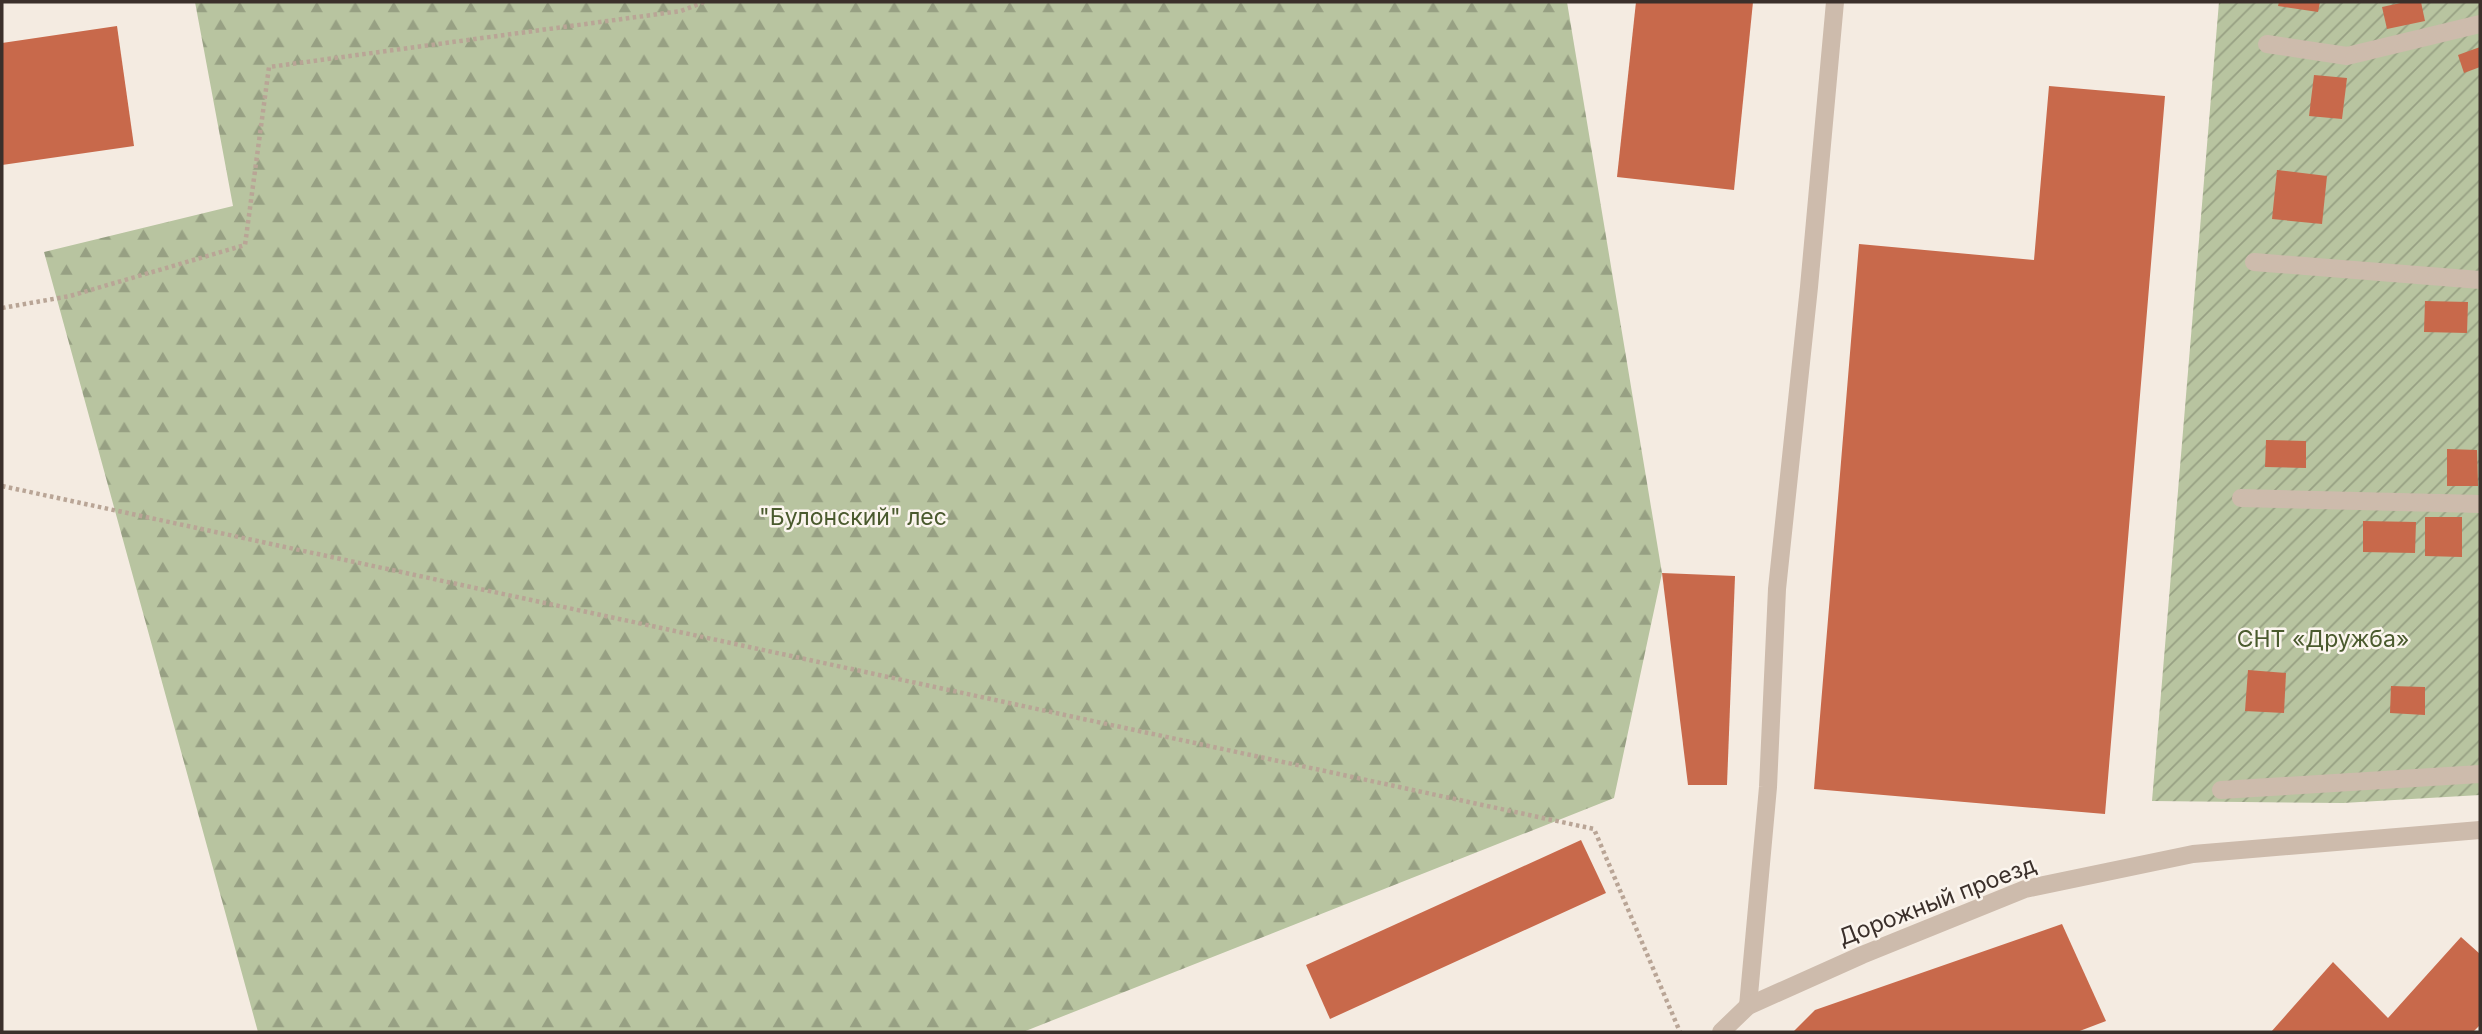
<svg xmlns="http://www.w3.org/2000/svg" width="2482" height="1034" viewBox="0 0 2482 1034" font-family="Inter,sans-serif">
<defs>
<pattern id="forest-firs" width="22" height="20" patternUnits="userSpaceOnUse" patternTransform="scale(1.75)"><rect width="22" height="20" fill="#b8c4a0"/><path d="M5 1l3.5 6h-7zM16 11l3.5 6h-7z" fill="#97a083"/></pattern>
<pattern id="garden-furrows" width="10" height="10" patternUnits="userSpaceOnUse" patternTransform="scale(1.75)"><rect width="10" height="10" fill="#b8c4a0"/><path d="M-1 1l2-2M0 10L10 0M9 11l2-2" fill="none" stroke="#97a083"/></pattern>
</defs>
<rect width="100%" height="100%" fill="#f4ebe1"/>
<!-- forest -->
<path fill="url(#forest-firs)" d="M195,2H1567L1662,573L1614,798L1023,1032H258L44,252L233,206Z"/>
<!-- garden -->
<path fill="url(#garden-furrows)" d="M2219,2H2480V795L2343,803L2152,801Z"/>
<!-- building -->
<g fill="#c8694b">
<path d="M1636,2H1753L1734,190L1617,177Z"/>
<path d="M2279,2H2320L2318,12L2278,6Z"/>
<path d="M2405,2H2421L2425,21L2387,29L2382,7Z"/>
<path d="M117,26L134,146L2,165V43Z"/>
<path d="M2480,47V67L2464,73L2458,55Z"/>
<path d="M2314,75L2347,78L2342,119L2309,116Z"/>
<path d="M2049,86L2165,96L2105,814L1814,789L1859,244L2034,260Z"/>
<path d="M2277,170L2327,176L2322,224L2272,219Z"/>
<path d="M2425,301L2468,302L2467,333L2424,332Z"/>
<path d="M2266,440L2306,441V468L2265,467Z"/>
<path d="M2447,449L2477,450L2478,486H2447Z"/>
<path d="M2425,517H2462V557L2425,556Z"/>
<path d="M2363,521L2416,522L2415,553L2363,552Z"/>
<path d="M1662,573L1735,576L1727,785H1688Z"/>
<path d="M2248,670L2286,673L2284,713L2245,711Z"/>
<path d="M2391,686L2425,687V715L2390,713Z"/>
<path d="M1581,840L1606,893L1330,1019L1306,965Z"/>
<path d="M2062,924L2106,1021L2077,1032H1793L1815,1010Z"/>
<path d="M2461,937L2480,954V1025L2473,1032H2271L2333,962L2388,1018Z"/>
</g>
<g fill="none" stroke-linecap="round" stroke-linejoin="round">
<!-- path -->
<g stroke="#b9a596" stroke-width="4.5" stroke-dasharray="3.5 3.5" stroke-linecap="butt">
<path d="M2,308L70,296L245,245L269,67L681,11L704,2"/>
<path d="M2,486L1594,829L1680,1032"/>
</g>
<!-- service -->
<g stroke="#cdbbac" stroke-width="18">
<path d="M2267,44L2347,56L2480,24"/>
<path d="M2254,262L2480,280"/>
<path d="M2241,498L2480,504"/>
<path d="M2221,790L2480,774"/>
<path d="M1748,1006L1768,787L1777,589L1809,287L1835,2"/>
</g>
<!-- minor -->
<path stroke="#cdbbac" stroke-width="18" d="M1721,1032L1748,1006L1862,955L2025,889L2193,854L2480,830"/>
</g>
<g text-anchor="middle" dominant-baseline="central" stroke-width="5" stroke-linejoin="round" paint-order="stroke">
<!-- park labels -->
<g font-size="23" fill="#4a5a2e" stroke="#fbf5ee">
<text x="853" y="517">"Булонский" лес</text>
<text x="2323" y="639">СНТ «Дружба»</text>
</g>
<!-- street labels -->
<g font-size="23" fill="#3b302b" stroke="#fbf5ee">
<text transform="translate(1937 901) rotate(-21)">Дорожный проезд</text>
</g>
</g>
<!-- border -->
<rect width="2482" height="1034" fill="none" stroke="#3b302b" stroke-width="7"/>
</svg>
